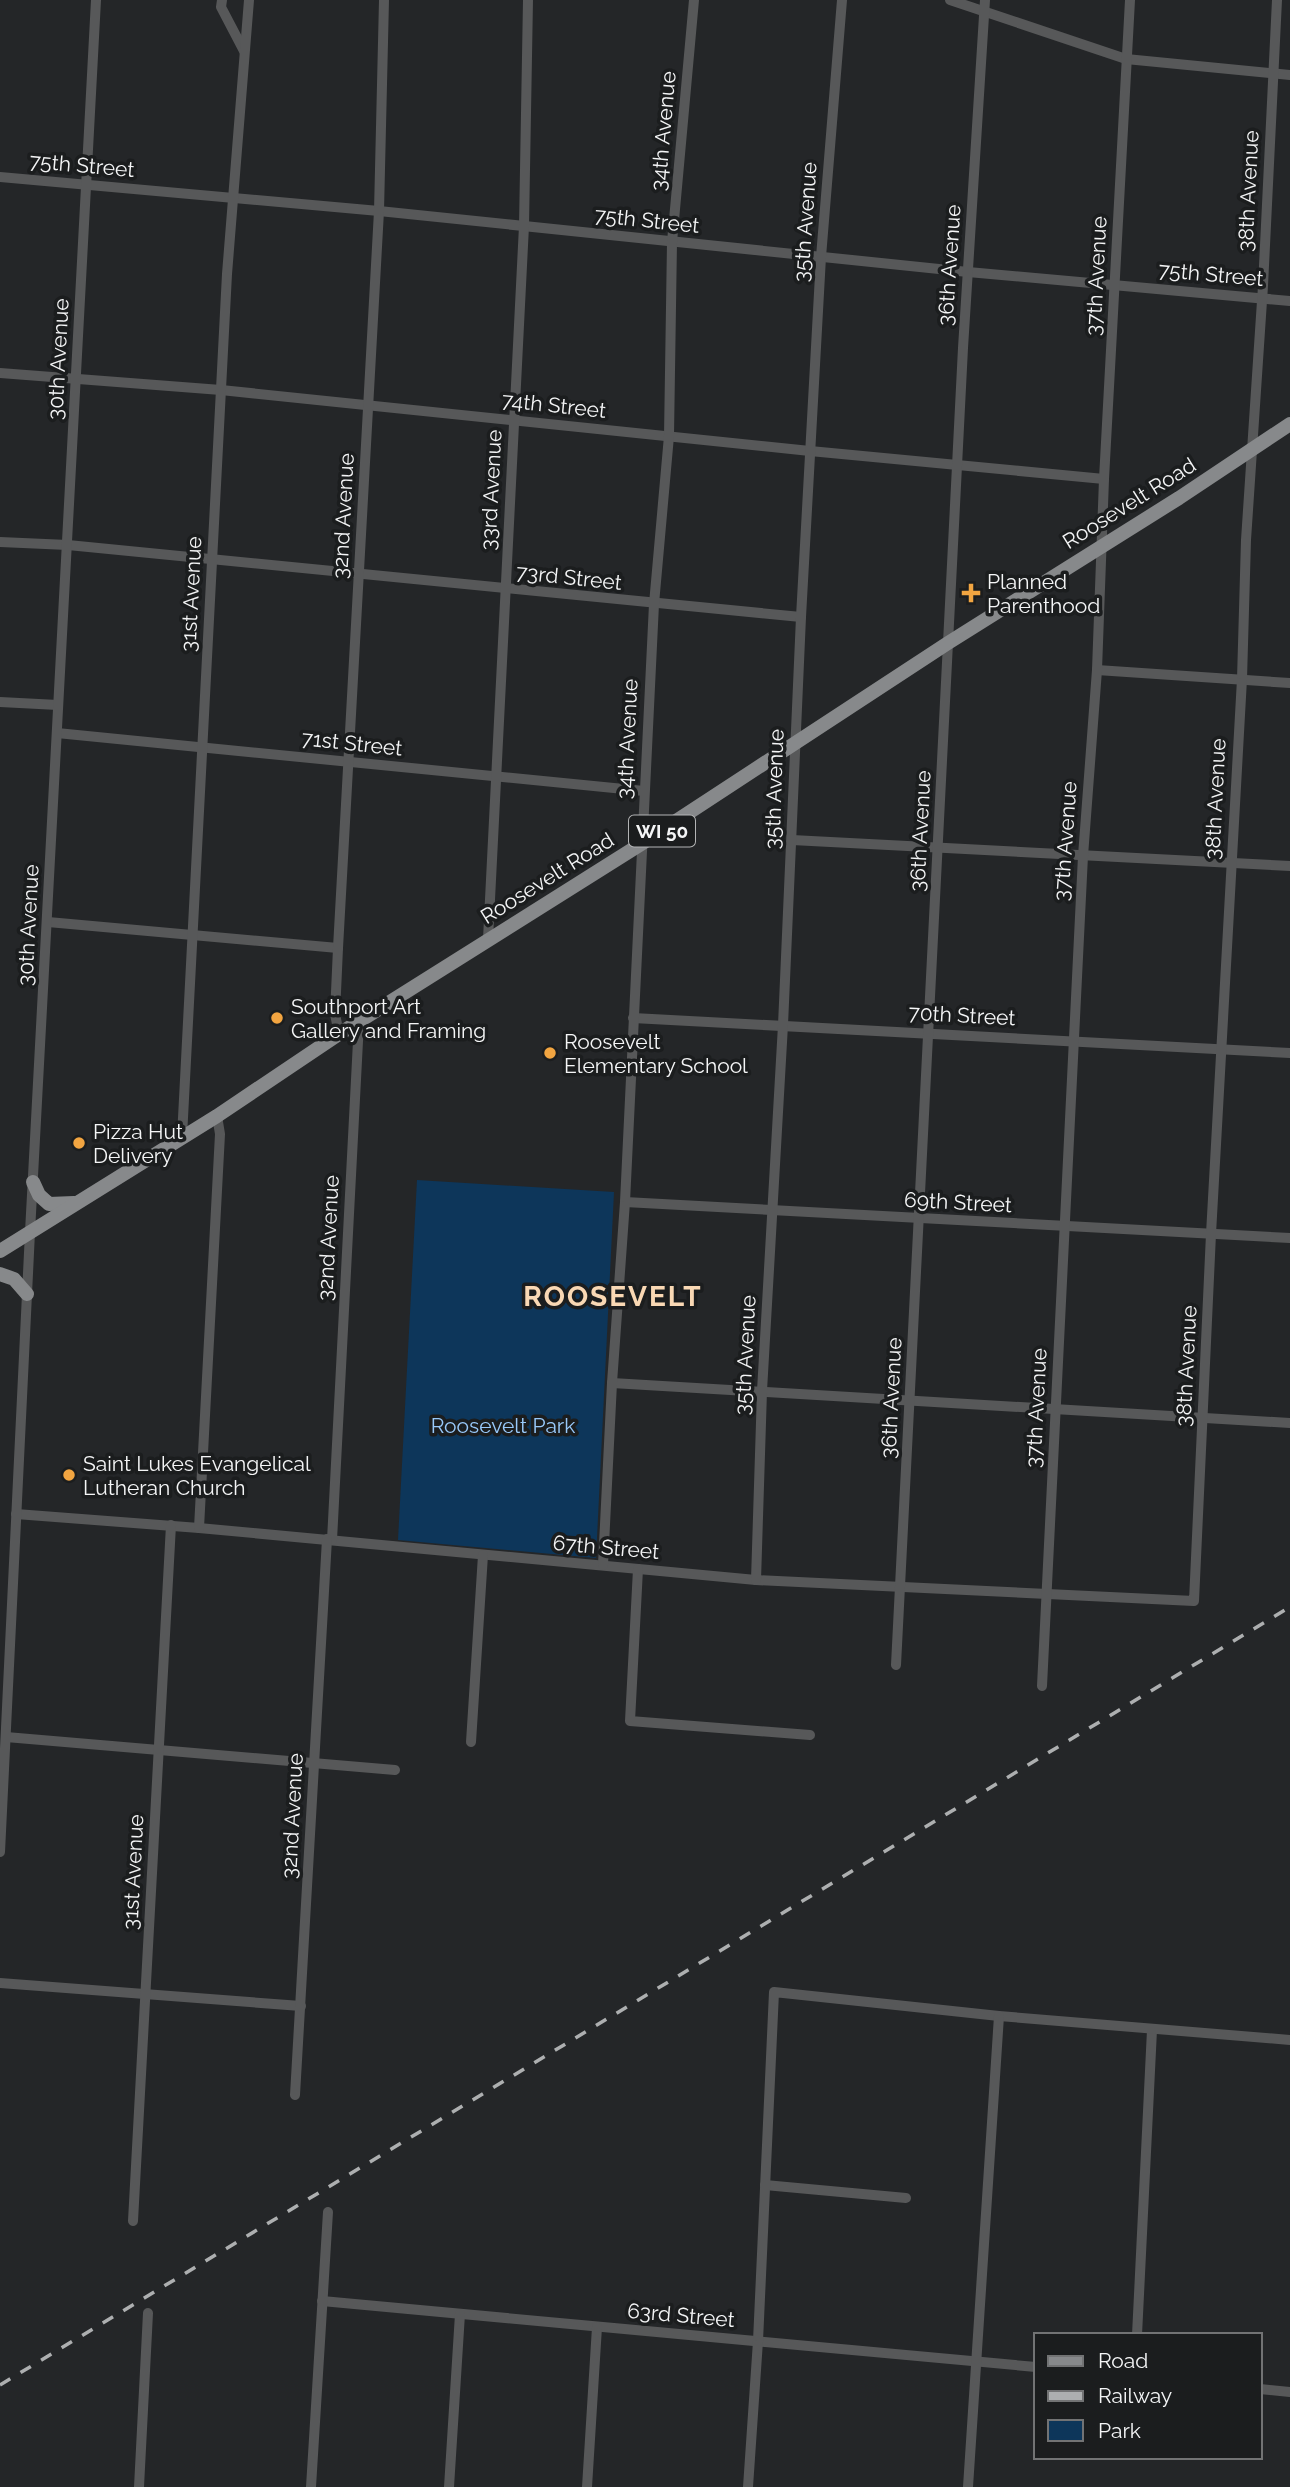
<svg xmlns="http://www.w3.org/2000/svg" width="1290" height="2487" viewBox="0 0 1290 2487" font-family="Raleway,sans-serif">
<rect width="100%" height="100%" fill="#242628"/>
<!-- green -->
<path fill="#0d365a" d="M417,1180L614,1192L596,1558L398,1540Z"/>
<g fill="none" stroke-linecap="round" stroke-linejoin="round">
<!-- minor -->
<g stroke="#575859" stroke-width="10">
<path d="M222,0L221,7L244,51"/>
<path d="M950,0L1126,59L1290,75"/>
<path d="M0,177L379,211L968,272L1290,301"/>
<path d="M0,373L221,390L810,451L1104,479"/>
<path d="M0,542L68,545L801,617"/>
<path d="M1097,670L1290,683"/>
<path d="M0,702L58,705"/>
<path d="M57,733L644,791"/>
<path d="M792,840L1290,866"/>
<path d="M48,922L338,948"/>
<path d="M488,939L524,226L528,0"/>
<path d="M633,1018L1290,1053"/>
<path d="M339,1034L335,1014L338,948L379,211L384,0"/>
<path d="M182,1137L227,274L249,0"/>
<path d="M625,1202L1290,1238"/>
<path d="M612,1383L1290,1423"/>
<path d="M16,1514L199,1528L756,1580L1194,1601L1211,1234L1242,679L1246,540L1263,286L1277,0"/>
<path d="M199,1528L220,1134L217,1116"/>
<path d="M332,1540L359,1022"/>
<path d="M603,1565L612,1383L625,1202L654,604L669,436L672,242L694,0"/>
<path d="M638,1569L630,1721L810,1735"/>
<path d="M756,1580L762,1391L783,1025L801,617L821,257L842,0"/>
<path d="M896,1665L963,348L985,0"/>
<path d="M1042,1686L1083,856L1097,670L1104,479L1130,0"/>
<path d="M6,1737L395,1770"/>
<path d="M471,1742L483,1555"/>
<path d="M0,1852L30,1232L96,0"/>
<path d="M0,1983L301,2006"/>
<path d="M295,2095L327,1539"/>
<path d="M765,2185L906,2198"/>
<path d="M133,2221L171,1525"/>
<path d="M322,2301L1036,2367"/>
<path d="M1137,2335L1152,2030"/>
<path d="M1260,2389L1290,2392"/>
<path d="M139,2487L148,2313"/>
<path d="M311,2487L328,2212"/>
<path d="M449,2487L460,2314"/>
<path d="M587,2487L597,2327"/>
<path d="M748,2487L758,2341L774,1992L999,2016L1290,2040"/>
<path d="M968,2487L999,2016"/>
</g>
<!-- major -->
<g stroke="#87898b" stroke-width="14">
<path d="M33,1182L39,1195L49,1204L74,1203"/>
<path d="M0,1251L217,1116L339,1034L641,844L948,643L1179,498L1290,424"/>
<path d="M0,1274L14,1279L27,1294"/>
</g>
<!-- rail -->
<path stroke="#adafb0" stroke-width="3.5" stroke-dasharray="12 12" stroke-linecap="butt" d="M0,2385L1290,1607"/>
</g>
<!-- markers -->
<g fill="#f2a541" stroke="#1b1d1e" stroke-width="2.5">
<path d="M967.5 582.5h7v7h7v7h-7v7h-7v-7h-7v-7h7z"/>
<circle cx="277" cy="1018" r="7"/>
<circle cx="550" cy="1053" r="7"/>
<circle cx="79" cy="1143" r="7"/>
<circle cx="69" cy="1475" r="7"/>
</g>
<g text-anchor="middle" dominant-baseline="central" stroke-width="7" stroke-linejoin="round" paint-order="stroke">
<!-- shield labels -->
<rect fill="#1b1d1e" stroke="#b3b4b5" stroke-width="2" x="629" y="815.5" width="66" height="31" rx="5"/>
<g font-size="19" font-weight="bold" fill="#f4f5f6">
<text x="662" y="831">WI 50</text>
</g>
<!-- street labels -->
<g font-size="21" fill="#f4f5f6" stroke="#1b1d1e">
<text transform="translate(663 131) rotate(-85)">34th Avenue</text>
<text transform="translate(82 165) rotate(5)">75th Street</text>
<text transform="translate(1248 191) rotate(-87)">38th Avenue</text>
<text transform="translate(647 220) rotate(6)">75th Street</text>
<text transform="translate(805 222) rotate(-86)">35th Avenue</text>
<text transform="translate(949 265) rotate(-86)">36th Avenue</text>
<text transform="translate(1211 274) rotate(5)">75th Street</text>
<text transform="translate(1096 276) rotate(-87)">37th Avenue</text>
<text transform="translate(58 359) rotate(-87)">30th Avenue</text>
<text transform="translate(554 405) rotate(6)">74th Street</text>
<text transform="translate(491 490) rotate(-87)">33rd Avenue</text>
<text transform="translate(1129 503) rotate(-32)">Roosevelt Road</text>
<text transform="translate(343 516) rotate(-87)">32nd Avenue</text>
<text transform="translate(569 577) rotate(6)">73rd Street</text>
<text transform="translate(191 594) rotate(-87)">31st Avenue</text>
<text transform="translate(627 739) rotate(-87)">34th Avenue</text>
<text transform="translate(352 743) rotate(6)">71st Street</text>
<text transform="translate(774 789) rotate(-88)">35th Avenue</text>
<text transform="translate(1215 799) rotate(-87)">38th Avenue</text>
<text transform="translate(920 831) rotate(-87)">36th Avenue</text>
<text transform="translate(1065 841) rotate(-86)">37th Avenue</text>
<text transform="translate(547 878) rotate(-32)">Roosevelt Road</text>
<text transform="translate(28 925) rotate(-87)">30th Avenue</text>
<text transform="translate(962 1015) rotate(3)">70th Street</text>
<text transform="translate(958 1202) rotate(3)">69th Street</text>
<text transform="translate(328 1238) rotate(-87)">32nd Avenue</text>
<text transform="translate(745 1355) rotate(-87)">35th Avenue</text>
<text transform="translate(1186 1366) rotate(-87)">38th Avenue</text>
<text transform="translate(891 1398) rotate(-87)">36th Avenue</text>
<text transform="translate(1036 1408) rotate(-87)">37th Avenue</text>
<text transform="translate(606 1547) rotate(5)">67th Street</text>
<text transform="translate(292 1816) rotate(-87)">32nd Avenue</text>
<text transform="translate(133 1872) rotate(-87)">31st Avenue</text>
<text transform="translate(681 2315) rotate(5)">63rd Street</text>
</g>
<!-- poi labels -->
<g font-size="21" fill="#f4f5f6" stroke="#1b1d1e" text-anchor="start">
<text x="987" y="581">Planned<tspan x="987" dy="24">Parenthood</tspan></text>
<text x="291" y="1006">Southport Art<tspan x="291" dy="24">Gallery and Framing</tspan></text>
<text x="564" y="1041">Roosevelt<tspan x="564" dy="24">Elementary School</tspan></text>
<text x="93" y="1131">Pizza Hut<tspan x="93" dy="24">Delivery</tspan></text>
<text x="83" y="1463">Saint Lukes Evangelical<tspan x="83" dy="24">Lutheran Church</tspan></text>
</g>
<!-- park labels -->
<g font-size="21" fill="#98c9fa" stroke="#1b1d1e">
<text x="503" y="1425">Roosevelt Park</text>
</g>
<!-- district labels -->
<g font-size="28" font-weight="bold" letter-spacing="2" fill="#f9d8b4" stroke="#1b1d1e">
<text x="613" y="1296">ROOSEVELT</text>
</g>
</g>
<!-- legend -->
<rect x="1034" y="2333" width="228" height="126" fill="#1b1d1e" stroke="#727374" stroke-width="2"/>
<rect x="1048" y="2356" width="35" height="10" fill="#87898b" stroke="#727374" stroke-width="2"/>
<text x="1098" y="2368" font-size="21" fill="#f4f5f6">Road</text>
<rect x="1048" y="2391" width="35" height="10" fill="#adafb0" stroke="#727374" stroke-width="2"/>
<text x="1098" y="2403" font-size="21" fill="#f4f5f6">Railway</text>
<rect x="1048" y="2420" width="35" height="21" fill="#0d365a" stroke="#727374" stroke-width="2"/>
<text x="1098" y="2438" font-size="21" fill="#f4f5f6">Park</text>
</svg>
